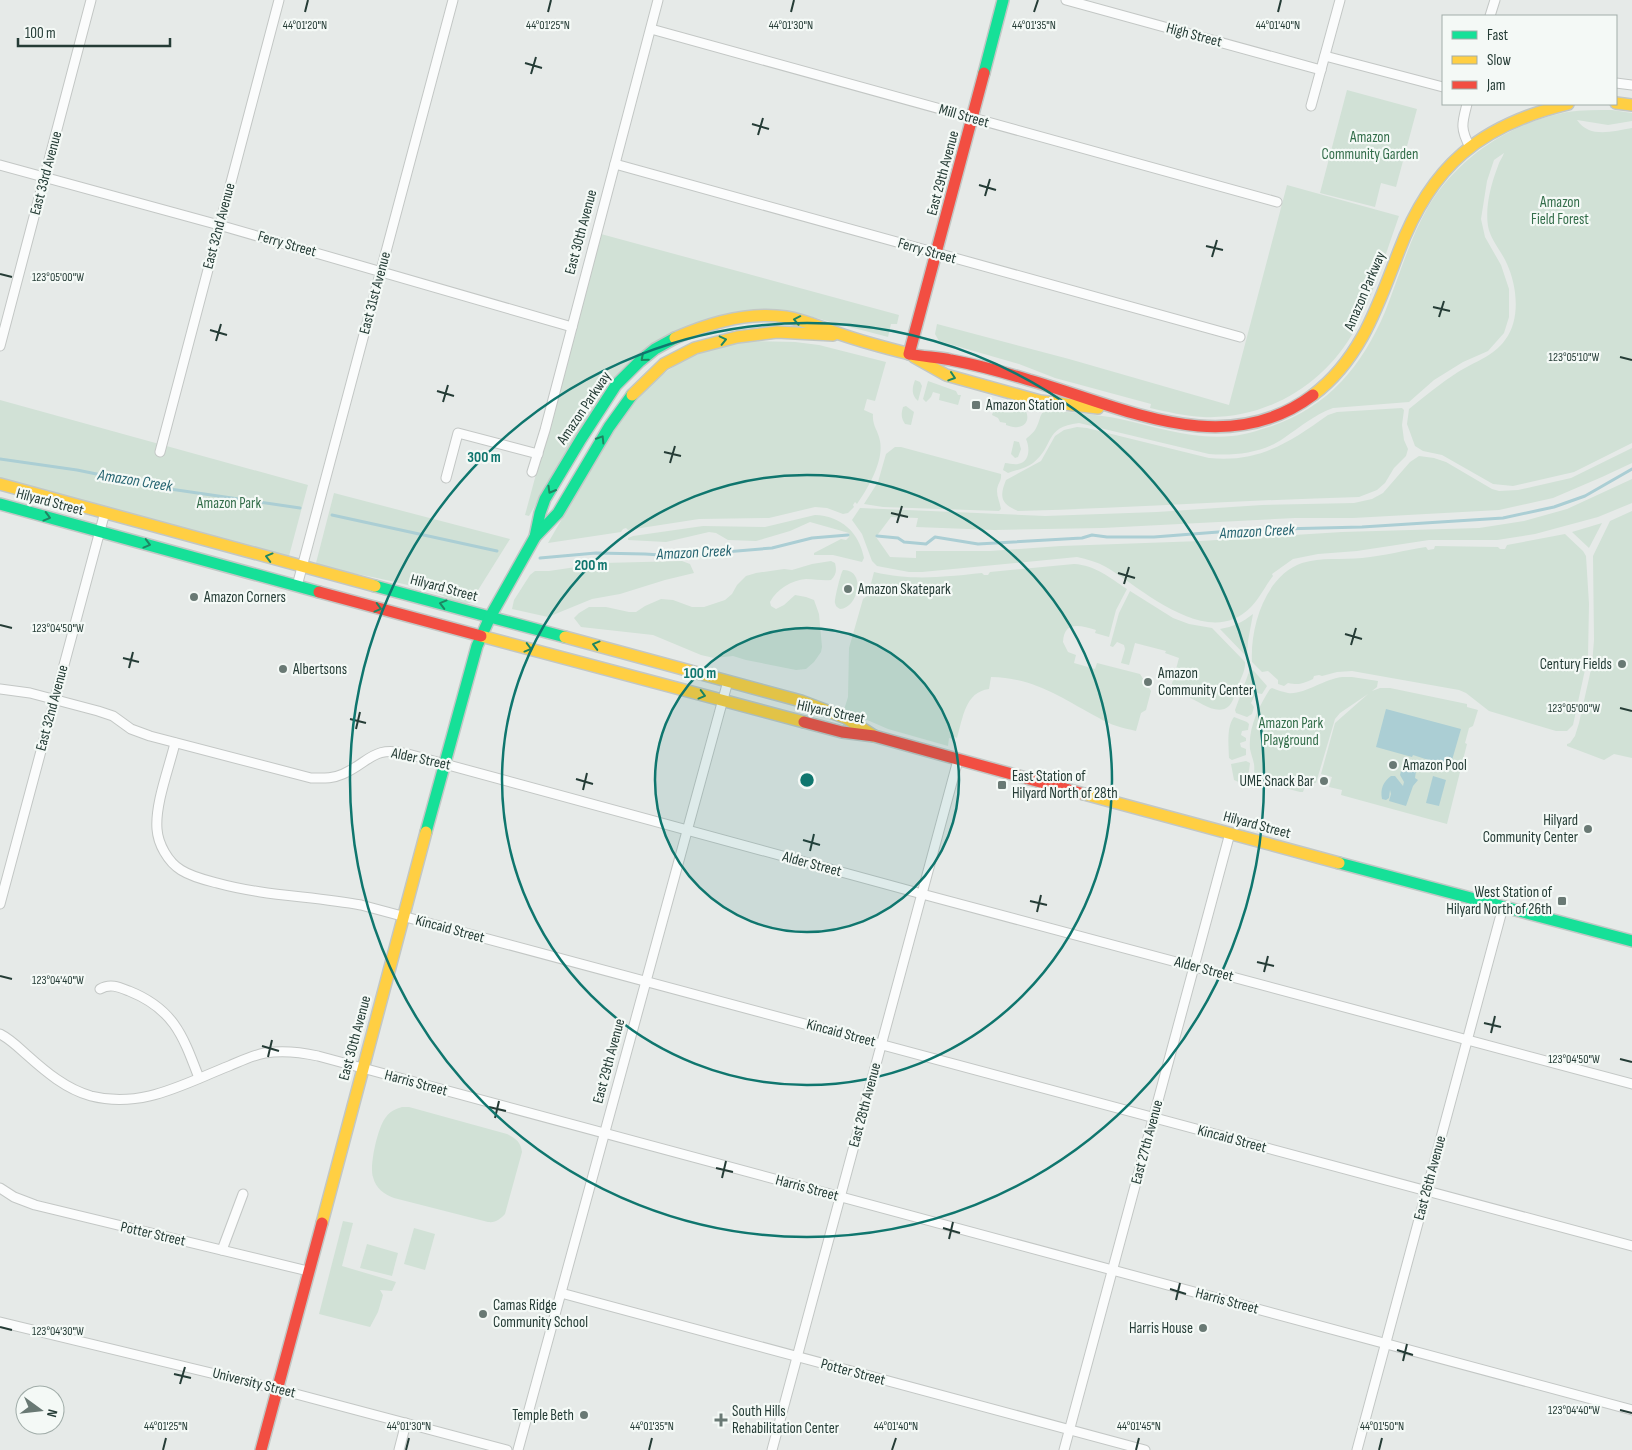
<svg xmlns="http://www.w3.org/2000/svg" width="1632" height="1450" viewBox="0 0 1632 1450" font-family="'Sofia Sans Condensed',sans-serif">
<rect width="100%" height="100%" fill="#e6eae8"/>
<!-- green -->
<g fill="#d1e1d6">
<path d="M1347,90L1417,109L1396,187L1381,183L1375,207L1320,193Z"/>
<path d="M1612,110L1632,113V121L1608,125L1577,120C1590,139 1613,131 1632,128V443L1574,472L1513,486L1493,484L1442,455L1423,451L1415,446L1407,424L1409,409C1425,396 1441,383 1458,372C1474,362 1494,356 1505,340C1521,319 1517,286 1507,264C1502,252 1490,239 1488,226C1485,207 1491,184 1498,166C1499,161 1503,157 1504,153L1494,160L1487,181L1481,219L1485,237L1501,265L1509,289V317L1504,333L1488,351L1463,362L1434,380L1409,402L1333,408C1314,415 1300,427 1284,438C1263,453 1234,456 1209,454L1079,423C1043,427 1055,446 1033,463C1027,468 1016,470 1008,473L1003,470L1005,463C1009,463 1014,465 1018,464C1030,462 1030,448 1026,439C1030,435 1035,432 1037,426C1041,419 1039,411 1049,410C1072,413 1097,414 1120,419C1157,427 1193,440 1232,436C1245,435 1259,430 1272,426C1329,406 1362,366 1385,312C1399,277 1409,240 1428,207C1458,157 1510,123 1567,112C1582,110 1598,110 1612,110Z"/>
<path d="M1287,185L1399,216C1386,253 1374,293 1355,329C1326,384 1266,420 1203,417C1185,416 1168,412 1150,408L1151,404L1055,378L1019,364L939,341L935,334L937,324L1069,359L1229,405Z"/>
<path d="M601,234L899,315L897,324H891L888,337L801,314L770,311L650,346L565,454L529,516L525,515Z"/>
<path d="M746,341L795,342L819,345L886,362L875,401L867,399L864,410L873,414C872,426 878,430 880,441C884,461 868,488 857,504L855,502L853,505L854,507L848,513L843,514L827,508L815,507L769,518L699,519L628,530L626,528L623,529L621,532L548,543C564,515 580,488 597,460C625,413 648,374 702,352C716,347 731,344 746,341Z"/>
<path d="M915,380L920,382L922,386L918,401C911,395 912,388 915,380Z"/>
<path d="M928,381L956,391L958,395H961L958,405L939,400L940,394L933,392L931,397L926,402L923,399Z"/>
<path d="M0,400L308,485L289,556H285L0,479Z"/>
<path d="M995,405L1015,410L1019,409L1021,405C1029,411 1031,425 1018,427C1014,428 1010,426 1006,425V423L1000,422L998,418L992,415Z"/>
<path d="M906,406L914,412L911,425L905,424C901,418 901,414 903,407Z"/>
<path d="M1402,408L1404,410L1402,425L1404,440L1408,449L1406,456L1394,468L1385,483L1377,490L1359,497C1246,500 1132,508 1018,511C1001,504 999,497 1006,480L1041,461L1055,436L1064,430L1077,427L1087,428L1209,458C1258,463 1289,443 1328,415L1337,412Z"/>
<path d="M1014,441L1019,442L1021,449L1018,457L1015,458L1011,454Z"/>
<path d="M895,447H901L1001,474C1002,481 997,484 997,491C997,497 1000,503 1001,509L999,511L883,507L864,504L878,482L886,454Z"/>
<path d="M1632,448V463L1602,477L1553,498L1499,510L1353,518H1295L1102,528L994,530L916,527L918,518L891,517L876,537L890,557L916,558V551H990L1061,546L1201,541L1342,532L1479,528L1524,521L1567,509L1632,479V503L1598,517L1535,534L1497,540H1429L1357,551L1318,554L1293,559L1272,574L1273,576C1265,586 1260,598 1251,607C1208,651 1143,589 1106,567C1097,562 1087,559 1077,557L922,572H909L877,566L872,561L862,534L852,520L860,508L1045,516L1157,512L1262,505L1354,503L1372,499L1383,493L1410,462L1419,456L1434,458L1446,462L1492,489L1499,491L1518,490L1571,478Z"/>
<path d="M334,493L510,539L470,603C458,606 442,594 430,591C406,584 382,579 357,574C344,571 328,570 316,563Z"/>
<path d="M1632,511V758L1614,754L1604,760L1567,746V744L1570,743L1575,736L1579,723L1592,665L1594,640L1593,556L1610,521Z"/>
<path d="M815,515C841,516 859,532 864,558L862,562L833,555H814V553L841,539L846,540L849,537V533L810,522L790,531L756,541L728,540L716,533L709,532L666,542L628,540V538L633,536L703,526L765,527Z"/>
<path d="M1602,523L1589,548L1572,532Z"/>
<path d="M1565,534L1583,551L1586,556L1589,604L1588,656L1573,725L1567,731H1556L1489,711L1466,693L1459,690L1352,671L1337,672L1322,676L1319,675L1314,676L1313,679C1302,684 1299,685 1288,683L1284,686L1278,684V680L1268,671L1262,672L1252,662C1250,627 1265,576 1302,563C1321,557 1343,560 1362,558C1384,556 1405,550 1426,547L1428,550L1434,549L1435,546L1498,547L1500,549H1505L1507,545Z"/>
<path d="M682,561L690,564L694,573L665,580L620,594L592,599L548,617L512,609L514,600L530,575L535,571H549L603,563Z"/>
<path d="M831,561L835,563C837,571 836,575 831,580C823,581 815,579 806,579C792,580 777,589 770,602L771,606L776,609L784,605L795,595L806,597L814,600L819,614L822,647L821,652L814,662L806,669L796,670L746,660L733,656L714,658L701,655L653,635L581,627L574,618L579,613L589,607H606L629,612H636L645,606L661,599L673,600L692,607H704L725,600L732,594L737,585L746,576L756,573L784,569L792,570L812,564Z"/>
<path d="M1074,564C1095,565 1110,578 1127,589L1116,610L1109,637L1095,633L1096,630C1081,626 1064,620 1063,642L1068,652L1076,655L1074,663L1095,669L1097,663L1140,674L1151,691L1146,710L1141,713L1136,731C1123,728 1110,725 1099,718C1061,698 1036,678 991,677L989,689C965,692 963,718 957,738L952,736V739L949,738L948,746L888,729L844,710L848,697L849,648L863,599L868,595L874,572C913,581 942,577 982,573L984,575H988L990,572Z"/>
<path d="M843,570C866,569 859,608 840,609C837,607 836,607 835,603C834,600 841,572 843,570Z"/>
<path d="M1130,591L1173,618L1189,624L1212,628L1245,662C1246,670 1240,680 1237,688C1235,694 1233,702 1229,706C1217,717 1199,701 1188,697C1182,694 1176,693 1170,691L1179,658L1165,653L1166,651L1135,643L1129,665L1121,663L1125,649L1124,645L1117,642L1113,647L1110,646L1119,613Z"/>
<path d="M1253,614L1248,641L1247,655L1246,656L1220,629C1233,627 1243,622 1253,614Z"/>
<path d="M1253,670L1267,686L1262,694L1256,693L1251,703L1254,707L1252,714L1247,717L1236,713L1235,710L1249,672Z"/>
<path d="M1342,677H1352L1378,681L1377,687L1372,691L1380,688H1390L1467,704V707L1478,710L1473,726L1469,728L1465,743L1467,744L1447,824L1341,795L1342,790L1329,787L1332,777L1321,774L1335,723L1368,694L1340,713L1335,719L1316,783C1309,783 1305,785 1303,792H1300L1255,780C1253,775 1255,770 1254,764C1253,759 1251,754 1250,749C1248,728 1259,706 1270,689L1272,688C1277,690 1283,692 1288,693C1304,695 1324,679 1342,677Z"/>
<path d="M1234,717L1247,722L1249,724L1248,730L1242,731L1241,735L1246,738V741L1240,743L1241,747L1246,749V755L1232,760L1229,758C1229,746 1226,727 1234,717Z"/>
<path d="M1246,761L1250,763L1248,779L1241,783L1234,780L1231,764Z"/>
<path d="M402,1107H409L507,1134C515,1138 521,1142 522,1152L505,1214C500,1219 496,1223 488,1222L394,1198C384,1194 376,1189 373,1177C369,1166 378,1126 386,1117C390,1111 396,1109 402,1107Z"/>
<path d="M343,1221L353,1223L342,1266L396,1282L392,1291L380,1290L383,1295L378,1312L370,1327L319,1314Z"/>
<path d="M414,1228L435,1234L425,1270L404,1264Z"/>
<path d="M367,1244L398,1253L392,1276L360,1268Z"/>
</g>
<!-- water -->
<g fill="#abced4">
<path d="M1386,709L1461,729L1450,767L1413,755L1412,757L1376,747Z"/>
<path d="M1402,767L1416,771L1415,778L1418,780L1413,786L1406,806L1389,801L1391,794L1390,790L1389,798L1386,800L1382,799C1380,789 1383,782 1391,776H1395L1403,786L1404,782L1400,775Z"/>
<path d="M1433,776L1446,780L1439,806L1426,803Z"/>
</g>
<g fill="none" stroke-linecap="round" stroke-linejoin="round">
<!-- stream -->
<g stroke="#abced4" stroke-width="3">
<path d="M0,459L77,470L170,489L300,508"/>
<path d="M332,515L497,551"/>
<path d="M877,536L898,538L904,542L926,544L935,537L978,544L1082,538L1092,535L1107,537H1154L1244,530L1362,527L1503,518L1554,507L1585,496L1632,469"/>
<path d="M540,558L596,553L645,554L677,556L772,548L812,538L848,535"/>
</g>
<!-- street casing -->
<g stroke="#c3c7c5" stroke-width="11">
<g id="street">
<path d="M1066,0L1321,70"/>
<path d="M1490,16L1495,0"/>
<path d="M651,29L1277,202"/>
<path d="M1325,56L1443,87"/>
<path d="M1616,83L1632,85"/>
<path d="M1467,104C1462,123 1460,129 1470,147"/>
<path d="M1311,106L1340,0"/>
<path d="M615,164L1240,337"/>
<path d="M0,165L219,225L572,327"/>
<path d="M0,346L91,0"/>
<path d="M160,452L279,0"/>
<path d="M532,472L545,430L658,0"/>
<path d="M446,478L458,433L538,454"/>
<path d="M297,586L453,0"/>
<path d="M0,689L30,693L98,711L113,716L131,729L150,736L311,778C322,778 332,779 343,774C370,762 373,745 408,754L922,894L1632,1084"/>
<path d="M175,743C169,768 155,804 157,829C158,844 168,862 181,870C192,877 205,880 217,883C264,896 313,896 361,905L1632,1246"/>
<path d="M0,904L105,512"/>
<path d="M100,989C110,983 119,987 129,991C174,1009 183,1036 199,1078"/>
<path d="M0,1034C10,1039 18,1047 27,1055C46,1072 66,1089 91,1096C142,1109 183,1084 229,1066C241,1061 253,1055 265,1053C283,1050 300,1052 318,1056L1632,1410"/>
<path d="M0,1188L14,1197L35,1205L308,1271"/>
<path d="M222,1250L243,1194"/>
<path d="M561,1293L1145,1450"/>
<path d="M0,1322L277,1389L507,1450"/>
<path d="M399,1450L406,1423"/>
<path d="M518,1450L728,681"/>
<path d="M772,1450L958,760"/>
<path d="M1064,1450L1230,833"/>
<path d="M1357,1450L1503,907"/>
</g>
</g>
<!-- fast casing -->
<g stroke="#c2c7c5" stroke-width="14">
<g id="fast">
<path d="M984,73L1003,0"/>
<path d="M0,504L319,592"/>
<path d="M535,537L540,513L545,499L581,439L616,385L639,362L655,349L675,338"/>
<path d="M375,586L490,617L535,537L558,513L609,427L632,395"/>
<path d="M426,832L477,646L490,617L565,637"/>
<path d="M1339,863L1632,941"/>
</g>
</g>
<!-- slow casing -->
<g stroke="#c2c7c5" stroke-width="14">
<g id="slow">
<path d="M1616,103L1632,105"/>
<path d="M675,338C709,323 748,311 786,317C805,320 822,328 840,334C863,342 886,348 910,354"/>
<path d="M914,357L946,375L1040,401L1098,408"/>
<path d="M632,395L664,364L695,348L737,337L777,332L833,335"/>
<path d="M1313,395C1361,359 1378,305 1399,251C1431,166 1480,125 1568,104"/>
<path d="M0,484L375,586"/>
<path d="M481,636L804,722"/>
<path d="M565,637L801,701L846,718L874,736"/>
<path d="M1084,794L1339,863"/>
<path d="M322,1223L426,832"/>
</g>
</g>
<!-- jam casing -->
<g stroke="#c2c7c5" stroke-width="14">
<g id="jam">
<path d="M909,354L984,73"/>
<path d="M910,354C923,357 938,357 951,360C977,365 1003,372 1029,380C1121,406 1224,462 1313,395"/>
<path d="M319,592L481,636"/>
<path d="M804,722L842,732L874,736L1084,794"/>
<path d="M261,1450L322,1223"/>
</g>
</g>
<!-- street -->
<use href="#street" stroke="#fbfcfc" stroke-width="9"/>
<!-- fast -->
<use href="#fast" stroke="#16e098" stroke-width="11"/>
<!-- slow -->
<use href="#slow" stroke="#ffcf43" stroke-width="11"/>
<!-- jam -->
<use href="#jam" stroke="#f24e42" stroke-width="11"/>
</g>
<!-- one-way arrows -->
<defs><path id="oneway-chevron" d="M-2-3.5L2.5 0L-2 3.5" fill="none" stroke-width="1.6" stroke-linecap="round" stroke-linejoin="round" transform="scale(1.25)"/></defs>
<g stroke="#1e8662">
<use href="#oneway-chevron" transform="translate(797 320) rotate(-169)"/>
<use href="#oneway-chevron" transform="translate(723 340) rotate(-13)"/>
<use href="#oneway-chevron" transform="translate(644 358) rotate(139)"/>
<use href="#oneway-chevron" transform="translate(952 377) rotate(18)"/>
<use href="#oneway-chevron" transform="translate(601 439) rotate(-58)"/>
<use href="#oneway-chevron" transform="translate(551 490) rotate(120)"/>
<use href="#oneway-chevron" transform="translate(47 517) rotate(15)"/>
<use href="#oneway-chevron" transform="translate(147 544) rotate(15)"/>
<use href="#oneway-chevron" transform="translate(269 557) rotate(-165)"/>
<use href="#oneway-chevron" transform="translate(443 604) rotate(-165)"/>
<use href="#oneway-chevron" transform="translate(378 608) rotate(15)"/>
<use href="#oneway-chevron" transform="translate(596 645) rotate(-165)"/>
<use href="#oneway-chevron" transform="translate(528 648) rotate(15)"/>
<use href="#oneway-chevron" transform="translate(702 695) rotate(15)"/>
</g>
<!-- ticks -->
<path fill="none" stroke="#253c36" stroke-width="2" d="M305,12L308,0M548,12L551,0M791,12L794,0M1034,12L1038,0M1278,12L1281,0M525,63L542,68M531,74L536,57M752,124L769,129M758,135L763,118M979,185L996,190M985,196L990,179M1206,246L1223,250M1212,257L1217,240M0,274L12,277M1433,307L1450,311M1439,317L1444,301M210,330L227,335M216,341L221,324M1620,357L1632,360M437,391L454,396M443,402L448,385M664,452L681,456M670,463L675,446M891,513L908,517M897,523L902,506M1118,573L1135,578M1124,584L1129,567M0,625L12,628M1345,634L1362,639M1351,645L1356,628M123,658L139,662M129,668L133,652M1620,708L1632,711M350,719L366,723M356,729L360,712M576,779L593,784M583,790L587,773M803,840L820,845M810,851L814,834M1030,901L1047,905M1037,912L1041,895M1257,962L1274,966M1264,972L1268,956M0,976L12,979M1484,1023L1501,1027M1491,1033L1495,1016M262,1046L279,1051M268,1057L272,1040M1620,1059L1632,1062M489,1107L506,1111M495,1118L499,1101M716,1168L733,1172M722,1178L726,1161M943,1228L960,1233M949,1239L953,1222M1170,1289L1186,1294M1176,1300L1180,1283M0,1327L12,1330M1397,1350L1413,1355M1403,1361L1407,1344M174,1374L191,1378M180,1384L185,1367M1620,1410L1632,1413M163,1450L166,1438M406,1450L409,1438M649,1450L652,1438M892,1450L896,1438M1136,1450L1139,1438M1379,1450L1382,1438"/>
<!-- distance rings -->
<circle cx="807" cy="780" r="152" fill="#0f766e" fill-opacity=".12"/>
<g fill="none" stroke="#0f766e" stroke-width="2.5">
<circle cx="807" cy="780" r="152"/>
<circle cx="807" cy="780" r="305"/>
<circle cx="807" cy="780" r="457"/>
</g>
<!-- markers -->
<g fill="#697974" stroke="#f4f9f6" stroke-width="2">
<rect x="971" y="400" width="10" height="10" rx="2.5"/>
<circle cx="848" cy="589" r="5"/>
<circle cx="194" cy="597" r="5"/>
<circle cx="1622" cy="664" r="5"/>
<circle cx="283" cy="669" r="5"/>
<circle cx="1148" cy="682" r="5"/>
<circle cx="1393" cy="765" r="5"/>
<circle cx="1324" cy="781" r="5"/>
<rect x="997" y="780" width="10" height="10" rx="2.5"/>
<circle cx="1588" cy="829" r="5"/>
<rect x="1557" y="896" width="10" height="10" rx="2.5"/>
<circle cx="483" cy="1314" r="5"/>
<circle cx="1203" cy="1328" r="5"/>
<circle cx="584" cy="1415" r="5"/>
<path d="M718.5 1412.5h5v5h5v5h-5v5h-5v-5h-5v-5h5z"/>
</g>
<g text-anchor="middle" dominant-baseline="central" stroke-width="4.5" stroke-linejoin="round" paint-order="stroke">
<!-- street labels -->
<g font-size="15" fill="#253c36" stroke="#f4f9f6">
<text transform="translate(1194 35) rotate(15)">High Street</text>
<text transform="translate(964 116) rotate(16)">Mill Street</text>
<text transform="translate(46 173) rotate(-75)">East 33rd Avenue</text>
<text transform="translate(943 173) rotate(-75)">East 29th Avenue</text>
<text transform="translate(219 226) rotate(-75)">East 32nd Avenue</text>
<text transform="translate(581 232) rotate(-75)">East 30th Avenue</text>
<text transform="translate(287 244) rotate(16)">Ferry Street</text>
<text transform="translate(927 251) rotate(16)">Ferry Street</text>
<text transform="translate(1365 291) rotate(-67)">Amazon Parkway</text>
<text transform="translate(375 293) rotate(-75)">East 31st Avenue</text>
<text transform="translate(584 408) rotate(-56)">Amazon Parkway</text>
<text transform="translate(50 502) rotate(15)">Hilyard Street</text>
<text transform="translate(444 588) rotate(15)">Hilyard Street</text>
<text transform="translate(52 708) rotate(-75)">East 32nd Avenue</text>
<text transform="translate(831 712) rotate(12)">Hilyard Street</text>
<text transform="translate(421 759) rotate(12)">Alder Street</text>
<text transform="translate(1257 825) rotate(15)">Hilyard Street</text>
<text transform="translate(812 864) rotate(15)">Alder Street</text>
<text transform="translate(450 929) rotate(15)">Kincaid Street</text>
<text transform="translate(1204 969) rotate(15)">Alder Street</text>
<text transform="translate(841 1033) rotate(15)">Kincaid Street</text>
<text transform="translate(355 1038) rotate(-75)">East 30th Avenue</text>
<text transform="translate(609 1061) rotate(-75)">East 29th Avenue</text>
<text transform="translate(416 1083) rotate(15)">Harris Street</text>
<text transform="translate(865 1105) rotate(-75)">East 28th Avenue</text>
<text transform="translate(1232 1139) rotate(15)">Kincaid Street</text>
<text transform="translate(1147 1142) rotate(-75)">East 27th Avenue</text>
<text transform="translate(1430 1178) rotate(-75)">East 26th Avenue</text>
<text transform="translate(807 1188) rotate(15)">Harris Street</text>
<text transform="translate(153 1234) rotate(13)">Potter Street</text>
<text transform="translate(1227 1301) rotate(15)">Harris Street</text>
<text transform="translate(853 1372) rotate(15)">Potter Street</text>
<text transform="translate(254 1383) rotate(14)">University Street</text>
</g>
<!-- park labels -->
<g font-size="15" fill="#346e4b" stroke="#f4f9f6">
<text x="1370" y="137">Amazon<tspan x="1370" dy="17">Community Garden</tspan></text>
<text x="1560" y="202">Amazon<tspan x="1560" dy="17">Field Forest</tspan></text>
<text x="229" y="503">Amazon Park</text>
<text x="1291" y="723">Amazon Park<tspan x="1291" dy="17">Playground</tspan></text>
</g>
<!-- poi labels -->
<g font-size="15" fill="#253c36" stroke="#f4f9f6" text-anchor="start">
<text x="986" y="405">Amazon Station</text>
<text x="858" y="589">Amazon Skatepark</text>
<text x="204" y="597">Amazon Corners</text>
<text x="1612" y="664" text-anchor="end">Century Fields</text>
<text x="293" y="669">Albertsons</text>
<text x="1158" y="673">Amazon<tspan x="1158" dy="17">Community Center</tspan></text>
<text x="1403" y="765">Amazon Pool</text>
<text x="1012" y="776">East Station of<tspan x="1012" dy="17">Hilyard North of 28th</tspan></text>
<text x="1314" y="781" text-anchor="end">UME Snack Bar</text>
<text x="1578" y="820" text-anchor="end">Hilyard<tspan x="1578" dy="17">Community Center</tspan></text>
<text x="1552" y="892" text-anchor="end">West Station of<tspan x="1552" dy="17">Hilyard North of 26th</tspan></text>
<text x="493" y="1305">Camas Ridge<tspan x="493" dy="17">Community School</tspan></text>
<text x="1193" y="1328" text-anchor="end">Harris House</text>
<text x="732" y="1411">South Hills<tspan x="732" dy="17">Rehabilitation Center</tspan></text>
<text x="574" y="1415" text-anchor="end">Temple Beth</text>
</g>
<!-- water labels -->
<g font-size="16" font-style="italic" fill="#266471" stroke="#f4f9f6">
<text transform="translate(135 481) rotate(9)">Amazon Creek</text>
<text transform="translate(1257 532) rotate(-3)">Amazon Creek</text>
<text transform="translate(694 553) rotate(-3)">Amazon Creek</text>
</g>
</g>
<g font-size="12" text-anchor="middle" fill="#253c36" stroke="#f4f9f6" stroke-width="4.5" stroke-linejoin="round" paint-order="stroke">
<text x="305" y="29">44°01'20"N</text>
<text x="791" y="29">44°01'30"N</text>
<text x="1034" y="29">44°01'35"N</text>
<text x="1278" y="29">44°01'40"N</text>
<text x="548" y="29">44°01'25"N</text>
<text x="58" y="281">123°05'00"W</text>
<text x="1574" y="361">123°05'10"W</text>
<text x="58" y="632">123°04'50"W</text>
<text x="1574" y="712">123°05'00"W</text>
<text x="58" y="984">123°04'40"W</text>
<text x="1574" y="1063">123°04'50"W</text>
<text x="58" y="1335">123°04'30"W</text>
<text x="1574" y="1414">123°04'40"W</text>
<text x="166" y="1430">44°01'25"N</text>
<text x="409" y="1430">44°01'30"N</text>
<text x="652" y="1430">44°01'35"N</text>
<text x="896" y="1430">44°01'40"N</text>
<text x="1139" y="1430">44°01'45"N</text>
<text x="1382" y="1430">44°01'50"N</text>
</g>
<circle cx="807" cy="780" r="8" fill="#0f766e" stroke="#f4f9f6" stroke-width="2.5"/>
<g font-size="15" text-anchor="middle" font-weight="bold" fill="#0f766e" stroke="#f4f9f6" stroke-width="4.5" stroke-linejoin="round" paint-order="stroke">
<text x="484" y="462">300 m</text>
<text x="591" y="570">200 m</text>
<text x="700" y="678">100 m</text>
</g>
<!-- legend -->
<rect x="1442" y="15" width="175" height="90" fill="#f4f9f6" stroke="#a1ada9"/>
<rect x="1452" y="31" width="25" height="8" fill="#16e098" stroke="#a1ada9"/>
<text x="1487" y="40" font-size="15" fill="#253c36">Fast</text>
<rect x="1452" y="56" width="25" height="8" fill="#ffcf43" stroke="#a1ada9"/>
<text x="1487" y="65" font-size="15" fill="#253c36">Slow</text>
<rect x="1452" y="81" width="25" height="8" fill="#f24e42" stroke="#a1ada9"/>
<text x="1487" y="90" font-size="15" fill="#253c36">Jam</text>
<!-- north arrow -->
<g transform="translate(40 1410) rotate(105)"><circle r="24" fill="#f4f9f6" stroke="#a1ada9"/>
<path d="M0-4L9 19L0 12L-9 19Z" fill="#697974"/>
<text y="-8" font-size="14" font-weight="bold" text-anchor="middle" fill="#253c36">N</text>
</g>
<!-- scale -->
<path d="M18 38v8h152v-8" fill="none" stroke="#253c36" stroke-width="2.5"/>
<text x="25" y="38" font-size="15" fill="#253c36" stroke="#f4f9f6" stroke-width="4" paint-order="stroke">100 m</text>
</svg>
